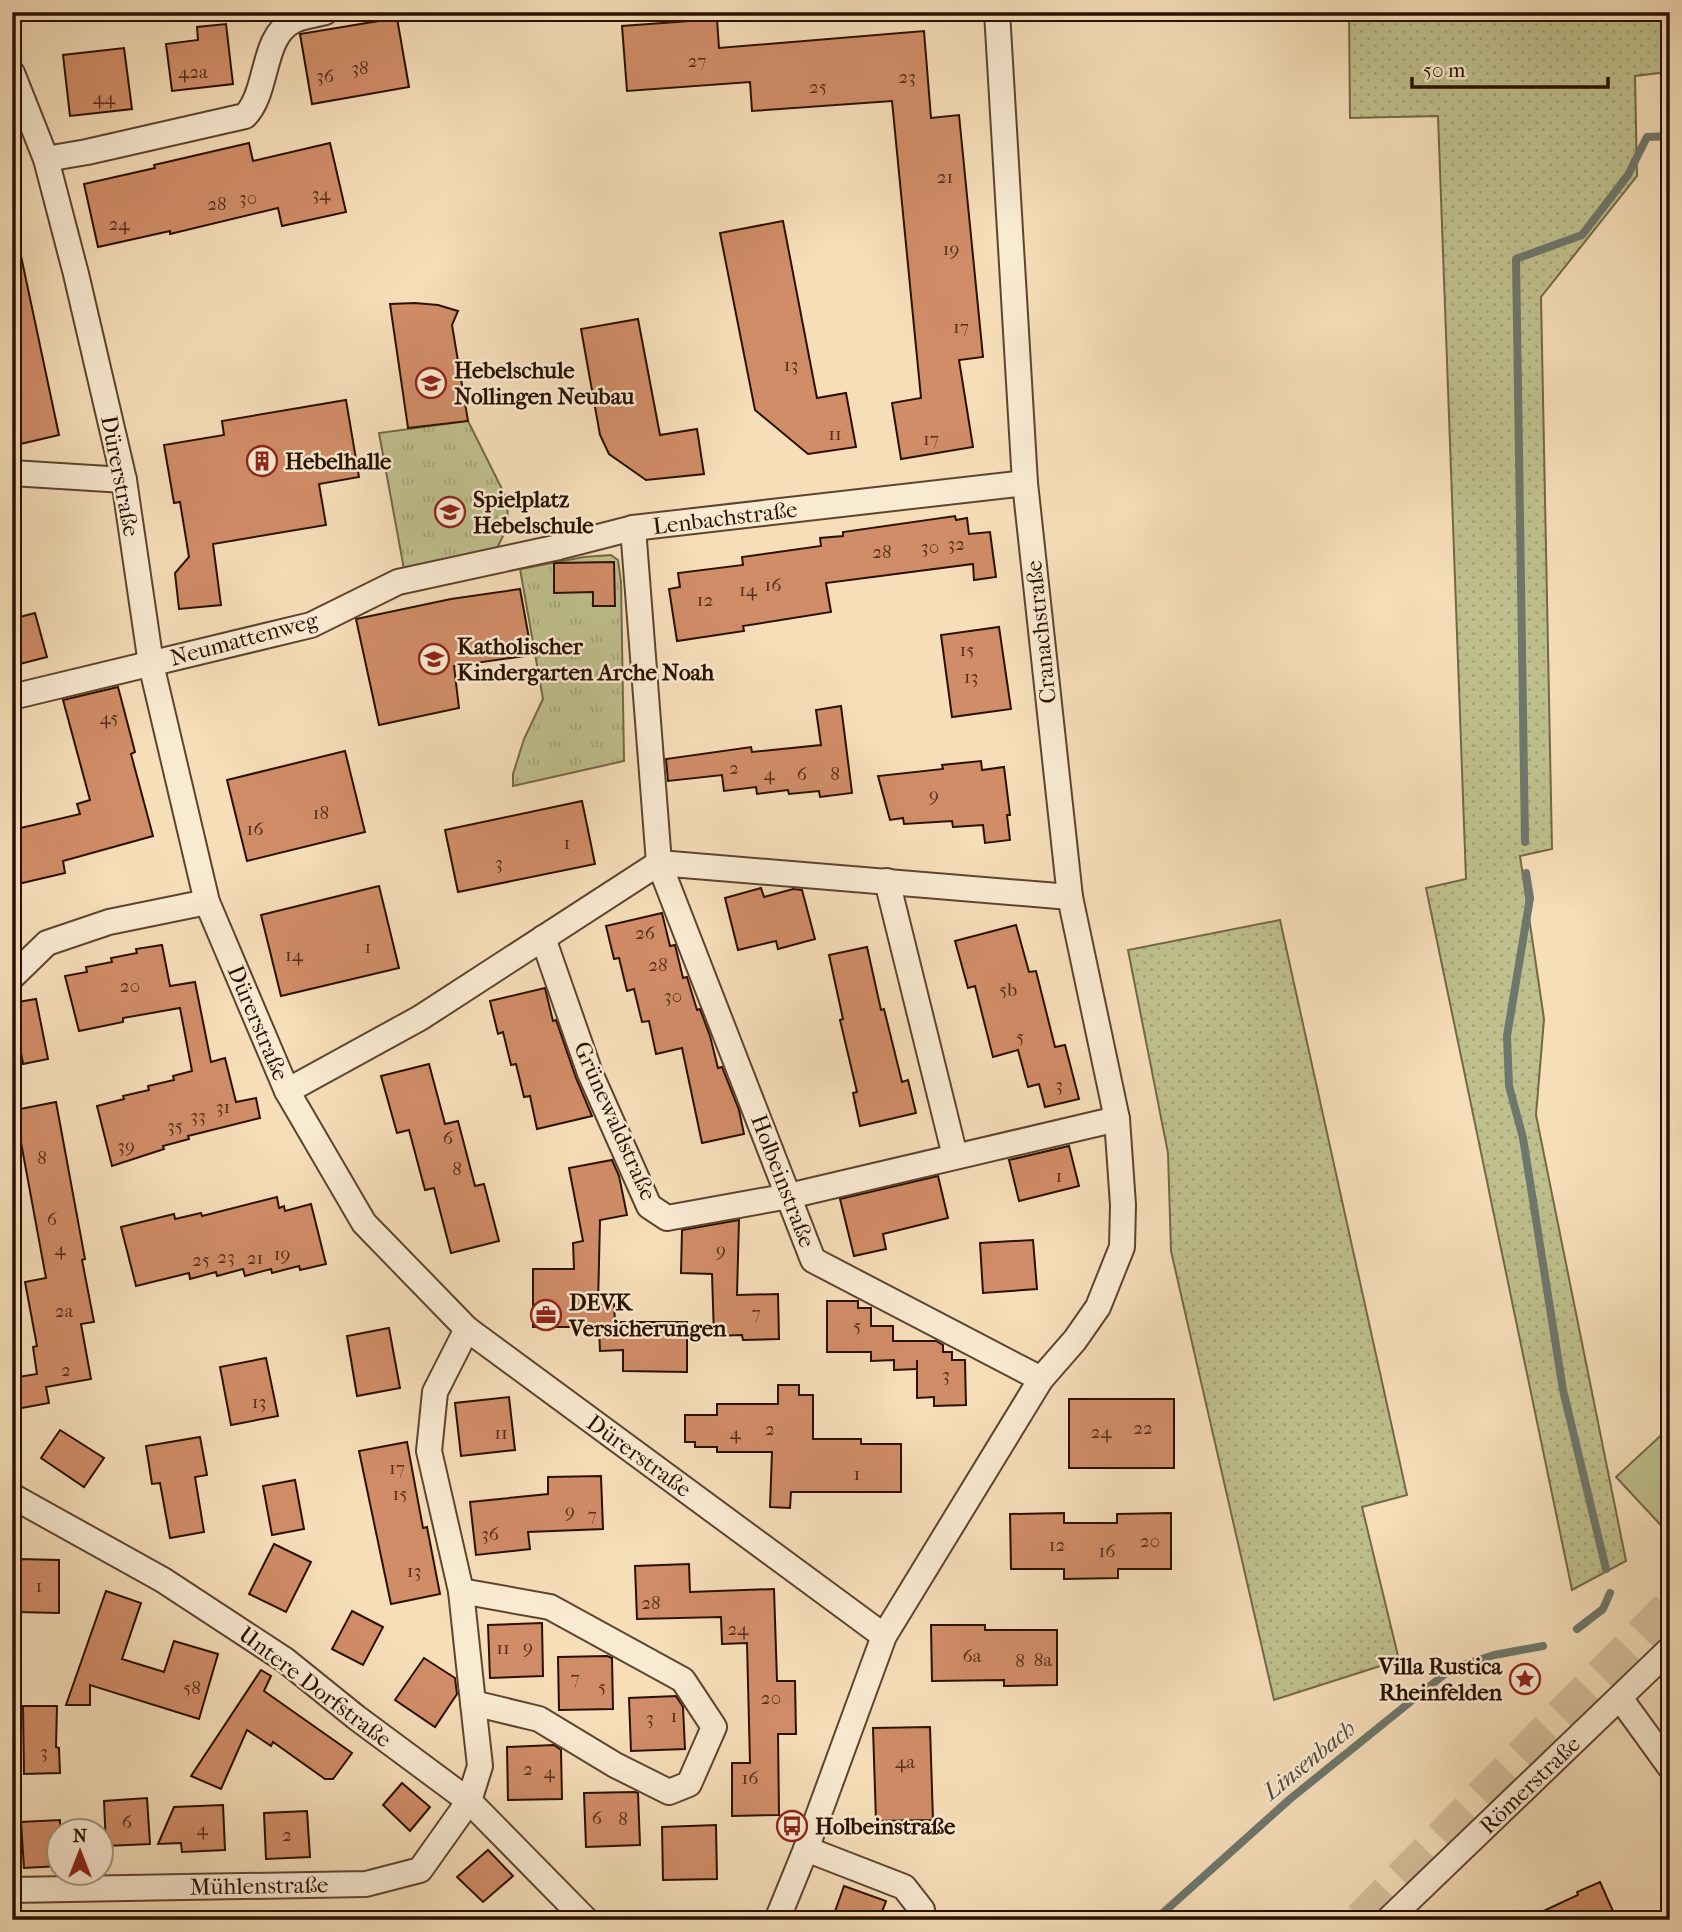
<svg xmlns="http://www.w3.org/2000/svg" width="1682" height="1932" viewBox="0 0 1682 1932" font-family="'IM FELL French Canon',serif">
<defs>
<pattern id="grass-dots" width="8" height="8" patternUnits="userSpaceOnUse" patternTransform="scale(1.75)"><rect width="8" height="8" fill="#bfc08d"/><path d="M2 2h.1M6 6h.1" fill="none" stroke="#a4a478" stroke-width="1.8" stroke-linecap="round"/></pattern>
<pattern id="park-tufts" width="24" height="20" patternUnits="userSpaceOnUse" patternTransform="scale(1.75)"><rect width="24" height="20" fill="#bfc08d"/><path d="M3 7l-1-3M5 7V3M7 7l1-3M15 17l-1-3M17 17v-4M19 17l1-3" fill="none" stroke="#a4a478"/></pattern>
</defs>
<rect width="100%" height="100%" fill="#f6deb9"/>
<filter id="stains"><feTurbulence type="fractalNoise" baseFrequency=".00286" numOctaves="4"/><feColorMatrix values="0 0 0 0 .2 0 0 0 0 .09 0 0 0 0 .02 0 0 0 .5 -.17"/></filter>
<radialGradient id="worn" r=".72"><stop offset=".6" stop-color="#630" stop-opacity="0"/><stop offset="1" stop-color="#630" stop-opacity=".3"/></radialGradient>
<!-- grass -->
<g fill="url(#grass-dots)" stroke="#746846" stroke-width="2">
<path d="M1349,12H1665L1667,72L1635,76L1637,176L1541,297L1552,849L1520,856L1544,1019L1536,1115L1626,1561L1572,1590L1426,888L1466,879L1438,116L1350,118Z"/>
<path d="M1280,920L1407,1495L1362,1507L1399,1660L1274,1700L1171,1251L1168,1153L1128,950Z"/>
</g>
<!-- park -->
<g fill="url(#park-tufts)" stroke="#746846" stroke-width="2">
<path d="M468,421L507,499L508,526L495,552L406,580L379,433Z"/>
<path d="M611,555L618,560L621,582L624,761L513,786V774L524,739L543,699L520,569L584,557Z"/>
</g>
<!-- pitch -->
<path fill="#bfc08d" stroke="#746846" stroke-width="2" d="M1670,1427V1535L1616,1477Z"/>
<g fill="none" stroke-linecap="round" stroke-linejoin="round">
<!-- stream -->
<g stroke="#6f776c" stroke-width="8">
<path d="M1525,842L1516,259L1582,235L1628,175L1647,137L1670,136"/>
<path d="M1526,873L1530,898L1507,1036L1509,1086L1523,1138L1563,1390L1606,1569"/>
<path d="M1577,1629L1603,1609L1610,1593"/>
<path d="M1155,1920L1290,1799L1451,1669L1494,1655L1543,1646"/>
</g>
</g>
<!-- building -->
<g fill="#d18d68" stroke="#2a1000" stroke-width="2">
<path d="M397,18L409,87L312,104L300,34Z"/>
<path d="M717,19L719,48L924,31L931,118L959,115L983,357L959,360L973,447L901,459L892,403L921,398L892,101L752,111L750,82L627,91L622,26Z"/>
<path d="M226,24L233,84L172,91L166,44L198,40L197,27Z"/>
<path d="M124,48L132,109L70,116L63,55Z"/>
<path d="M249,143L253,161L330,143L346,212L282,226L278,208L170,234V231L98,247L84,184L155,168L154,165Z"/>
<path d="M783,221L817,398L846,393L856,447L808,454L755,410L720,233Z"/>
<path d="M21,256L59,435L12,446V257Z"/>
<path d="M415,303L438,305L458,311L452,325L468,421L408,428L390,304Z"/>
<path d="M638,319L660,435L697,429L704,474L646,480L609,454L600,435L581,329Z"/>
<path d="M346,400L359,477L319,484L326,525L213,544L221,605L179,609L175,573L189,557L180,502L174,503L164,445L224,435L222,421Z"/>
<path d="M955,516L956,520L967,518L969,534L990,532L996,577L974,580L973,564L826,583L831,612L743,626L744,631L677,641L669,589L680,587L678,573L743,565L742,557L821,546L820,538L843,536V532Z"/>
<path d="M614,562L615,606H593V592L554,593V563Z"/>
<path d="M520,589L532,655L454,666L459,708L379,725L356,619L451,599Z"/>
<path d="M35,613L47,657L12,666V619Z"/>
<path d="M999,627L1011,709L952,717L941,635Z"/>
<path d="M118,687L135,752L131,754L153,836L63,861L65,873L18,884L12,861V830L80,814L77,804L90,800L63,700Z"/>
<path d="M841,706L852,793L820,797L819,791L789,794L788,790L757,794L756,787L724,791L722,775L668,781L666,759L751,747L752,752L821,745L816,710Z"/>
<path d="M345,751L365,832L247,861L227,780Z"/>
<path d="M981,761L982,770L1004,767L1010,815H1007L1010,840L985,843L983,825L953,827L952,821L904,824L903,818L890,820L878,776L943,769L942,765Z"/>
<path d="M582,801L595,864L458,892L445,830Z"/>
<path d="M379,886L399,968L281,996L261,915Z"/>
<path d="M761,888L764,897L793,889L802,890L815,939L778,949L776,941L738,950L725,898Z"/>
<path d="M662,913L670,946L675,945L683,978L687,977L697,1010L700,1009L710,1036L718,1068L722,1067L739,1110L744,1134L702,1143L682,1048L656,1054L649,1021L642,1022L634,989L627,991L619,958L614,959L606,926Z"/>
<path d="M1016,925L1029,972L1036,971L1055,1047L1065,1045L1079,1099L1045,1107L1039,1084L1028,1087L1018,1050L993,1057L975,986L968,988L955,941Z"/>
<path d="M162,945L170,986L195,982L211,1062L225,1058L236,1102L256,1098L260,1118L188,1136L189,1139L163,1146L164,1149L112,1166L97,1106L124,1099L123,1096L149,1090L148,1086L174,1080L173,1076L192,1071L180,1008L123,1018V1022L79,1031L65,976L87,972L86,967L112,962L111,958L137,953L136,949Z"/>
<path d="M867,947L881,1010L884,1009L902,1082L908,1080L916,1113L860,1126L853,1093L857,1092L840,1020L843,1019L829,955Z"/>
<path d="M545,988L553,1021L556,1020L576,1078L592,1116L537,1129L530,1096L524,1097L516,1064L511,1065L503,1032L498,1034L490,1001Z"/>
<path d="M36,999L48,1059L23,1064L12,1003Z"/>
<path d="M429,1064L445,1124L458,1121L475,1186L484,1184L499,1241L451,1253L434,1188L425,1190L409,1130L397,1133L381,1076Z"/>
<path d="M56,1102L85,1259L82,1260L94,1322L81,1324L91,1379L46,1387L49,1403L16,1409L12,1378L37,1374L33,1347L37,1346L25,1282L46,1278L15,1110Z"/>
<path d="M1069,1146L1079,1186L1019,1201L1009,1160Z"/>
<path d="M612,1160L619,1176L627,1215L600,1220L598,1305L614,1304L615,1322H687V1372L623,1371V1350L600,1351L599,1327H533V1269H574L573,1243L583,1241L569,1168Z"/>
<path d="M938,1176L948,1218L883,1234L886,1249L854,1256L840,1199Z"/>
<path d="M277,1197L279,1208L284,1206L285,1211L311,1204L326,1264L300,1270L299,1266L272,1273L271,1269L245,1276L243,1269L217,1276L216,1272L190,1279L189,1273L136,1286L121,1227L174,1214L175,1219L201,1213L202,1216Z"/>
<path d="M739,1220L737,1295L778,1294L779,1339L743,1340L742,1335L714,1336L712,1274L681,1273L682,1230Z"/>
<path d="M1033,1240L1037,1289L983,1293L980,1243Z"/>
<path d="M827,1301H858V1308H871V1326H893V1341H936L943,1345V1352H952V1360H965L966,1405L934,1406V1397L917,1398V1360V1369L894,1370V1360L871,1361V1352H827Z"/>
<path d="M389,1328L400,1388L357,1396L347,1336Z"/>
<path d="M266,1358L278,1416L231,1425L220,1367Z"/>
<path d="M778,1385H799V1395H813V1439H861V1444H901V1492H791L790,1508L770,1507L772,1452H717V1447H695V1442H685V1415H717V1404H778Z"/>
<path d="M509,1397L515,1450L461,1456L455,1403Z"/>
<rect x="1069" y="1399" width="105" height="69"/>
<path d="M60,1430L104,1458L84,1487L41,1458Z"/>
<path d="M200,1437L207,1475L195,1477L204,1532L170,1538L160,1483L152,1484L146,1446Z"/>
<path d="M407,1442L423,1528L427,1527L440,1594L391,1604L359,1451Z"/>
<path d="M601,1476L603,1529L528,1532L530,1549L476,1555L470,1502L548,1494V1477Z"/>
<path d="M295,1480L304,1529L272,1535L263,1486Z"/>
<path d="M1064,1513V1523H1117V1514L1171,1513V1569H1118V1578L1064,1579V1569H1011L1010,1514Z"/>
<path d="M274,1544L311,1562L286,1612L249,1594Z"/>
<path d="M19,1559L59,1560V1613L18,1612Z"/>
<path d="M689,1564L690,1592L774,1589L777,1681H795L796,1734H778L779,1815L732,1816V1763H750L747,1643L722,1644L721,1617L637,1619L635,1566Z"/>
<path d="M106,1591L141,1603L122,1659L164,1672L174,1641L218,1654L199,1719L90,1685V1705H66Z"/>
<path d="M352,1611L383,1627L363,1665L332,1649Z"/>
<path d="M542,1623L543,1676L490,1678L488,1625Z"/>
<path d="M931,1625H985V1630H1057V1685L1004,1686V1680L932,1681Z"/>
<path d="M607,1656L612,1658L613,1709L559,1710L558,1657Z"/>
<path d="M424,1658L455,1678L457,1694L435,1727L395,1700Z"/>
<path d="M261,1670L271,1676L264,1691L352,1753L333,1779H325L273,1742L271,1746L247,1730L221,1789L191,1776Z"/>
<path d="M676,1696L683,1707L685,1749L631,1751L629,1698Z"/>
<path d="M23,1706H57L56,1747L59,1748L60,1773L24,1774Z"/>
<path d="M930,1727L933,1820L876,1821L873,1728Z"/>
<path d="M554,1745L561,1750L562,1799L508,1800L507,1747Z"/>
<path d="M402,1783L430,1807L410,1831L383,1805Z"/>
<path d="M635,1792L638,1793L640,1845L586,1847L584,1793Z"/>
<path d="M147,1798L150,1844L106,1846L104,1801Z"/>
<path d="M223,1805L225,1850L182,1852L181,1843L158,1844L174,1807Z"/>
<path d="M307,1811L310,1857L266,1859L264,1813Z"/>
<path d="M60,1820V1866L24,1868L21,1822Z"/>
<path d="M716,1825L717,1879L663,1880L662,1827Z"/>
<path d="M488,1850L513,1876L483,1902L457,1877Z"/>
<path d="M1600,1882L1617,1920H1524L1567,1900L1578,1895L1577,1892Z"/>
<path d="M844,1886L886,1901L879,1920H832Z"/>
</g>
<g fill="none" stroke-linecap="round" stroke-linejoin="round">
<!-- primary-tunnel -->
<path stroke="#d7bf9d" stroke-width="38" stroke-dasharray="38 19" stroke-linecap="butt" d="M1362,1920L1670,1608"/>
<!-- minor casing -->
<g stroke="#5d442e" stroke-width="28">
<g id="minor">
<path d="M12,73L46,159L76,274L124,480L151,664L207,902L287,1091L364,1223L467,1329L884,1636"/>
<path d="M46,159L87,152L245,116C269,92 261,37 293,21C302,16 315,15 325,12"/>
<path d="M12,473L124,480"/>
<path d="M1025,483L633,528L659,863L813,1260L1041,1379"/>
<path d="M12,697L311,625L398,582L559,547L633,528"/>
<path d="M887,881L955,1156"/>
<path d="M543,938L590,1073L649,1206L667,1218L789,1196L1117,1119"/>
<path d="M12,977L47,943L109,922L207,902"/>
<path d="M287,1091L420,1018L659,863L1070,897"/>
<path d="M12,1496L163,1580L285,1660L357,1718L469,1801L586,1920"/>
<path d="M461,1591L473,1703"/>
<path d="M1620,1698L1670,1767"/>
<path d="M806,1849L904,1887L922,1910L923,1920"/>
<path d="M12,1890L366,1884L420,1870L469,1801L480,1766L473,1703L539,1719L615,1765L669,1792L689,1784L714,1727L683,1680L550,1607L461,1591L429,1451L435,1392L467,1329"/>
<path d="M777,1920L806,1849L884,1636L1041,1379L1075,1340L1098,1307L1122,1247L1123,1205L1117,1119L1070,897L1025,483L997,12"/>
<path d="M1388,1920L1670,1649"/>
</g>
</g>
<!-- minor -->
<use href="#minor" stroke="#f9ead2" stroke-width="24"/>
</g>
<!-- icons -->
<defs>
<g id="school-ring" transform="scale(1.575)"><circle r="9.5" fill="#f9ead2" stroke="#8f2418" stroke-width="1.5"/><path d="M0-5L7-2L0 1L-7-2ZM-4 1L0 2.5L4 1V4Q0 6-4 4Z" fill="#8f2418"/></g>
<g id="building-ring" transform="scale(1.575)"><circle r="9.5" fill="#f9ead2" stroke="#8f2418" stroke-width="1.5"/><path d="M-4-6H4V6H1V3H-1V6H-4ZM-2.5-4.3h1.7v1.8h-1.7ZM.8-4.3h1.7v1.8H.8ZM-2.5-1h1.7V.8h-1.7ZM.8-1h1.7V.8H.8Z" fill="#8f2418"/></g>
<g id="office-ring" transform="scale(1.575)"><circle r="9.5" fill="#f9ead2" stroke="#8f2418" stroke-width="1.5"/><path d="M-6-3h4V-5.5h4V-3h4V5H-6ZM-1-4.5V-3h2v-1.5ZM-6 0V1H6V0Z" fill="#8f2418"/></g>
<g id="sight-ring" transform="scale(1.575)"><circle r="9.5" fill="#f9ead2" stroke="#8f2418" stroke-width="1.5"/><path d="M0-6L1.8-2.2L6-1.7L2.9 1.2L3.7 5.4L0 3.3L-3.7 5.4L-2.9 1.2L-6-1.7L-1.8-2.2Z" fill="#8f2418"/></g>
<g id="bus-ring" transform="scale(1.575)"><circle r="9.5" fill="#f9ead2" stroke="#8f2418" stroke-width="1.5"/><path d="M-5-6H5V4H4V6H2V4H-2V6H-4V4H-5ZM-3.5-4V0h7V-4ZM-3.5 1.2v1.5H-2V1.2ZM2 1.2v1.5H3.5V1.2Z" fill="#8f2418"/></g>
</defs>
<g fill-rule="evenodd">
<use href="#school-ring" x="431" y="383"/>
<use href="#building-ring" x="262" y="461"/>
<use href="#school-ring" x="450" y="512"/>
<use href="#school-ring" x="434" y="659"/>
<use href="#office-ring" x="546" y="1315"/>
<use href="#sight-ring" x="1525" y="1679"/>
<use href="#bus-ring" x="792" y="1826"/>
</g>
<g text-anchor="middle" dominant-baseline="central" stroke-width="5" stroke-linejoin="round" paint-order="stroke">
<!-- number labels -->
<g font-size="19" fill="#542f1a">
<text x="697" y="61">27</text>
<text x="360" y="68">38</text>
<text x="193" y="72">42a</text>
<text x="325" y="76">36</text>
<text x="907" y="77">23</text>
<text x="818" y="87">25</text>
<text x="104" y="98">44</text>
<text x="945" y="177">21</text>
<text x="321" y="194">34</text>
<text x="248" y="198">30</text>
<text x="217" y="204">28</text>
<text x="119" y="224">24</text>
<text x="951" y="249">19</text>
<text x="961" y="327">17</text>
<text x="791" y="365">13</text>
<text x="835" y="434">11</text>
<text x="931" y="439">17</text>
<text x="956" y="544">32</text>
<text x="930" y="547">30</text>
<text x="882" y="552">28</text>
<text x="773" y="585">16</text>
<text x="748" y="590">14</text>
<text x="705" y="600">12</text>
<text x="967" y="650">15</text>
<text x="971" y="677">13</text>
<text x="109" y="718">45</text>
<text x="734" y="768">2</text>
<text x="769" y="774">4</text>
<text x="802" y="774">6</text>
<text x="835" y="774">8</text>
<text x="934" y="795">9</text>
<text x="321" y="813">18</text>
<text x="255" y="829">16</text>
<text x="567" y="843">1</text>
<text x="499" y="863">3</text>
<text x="645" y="933">26</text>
<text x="368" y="947">1</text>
<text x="294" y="955">14</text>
<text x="658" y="965">28</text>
<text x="130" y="986">20</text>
<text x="1008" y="990">5b</text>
<text x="673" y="996">30</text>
<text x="1020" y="1037">5</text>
<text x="1059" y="1085">3</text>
<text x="223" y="1107">31</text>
<text x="198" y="1116">33</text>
<text x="175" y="1126">35</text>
<text x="448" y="1138">6</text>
<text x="126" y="1146">39</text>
<text x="42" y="1158">8</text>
<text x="457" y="1169">8</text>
<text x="1059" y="1176">1</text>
<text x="52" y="1219">6</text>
<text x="60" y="1249">4</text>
<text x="721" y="1250">9</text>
<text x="282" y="1254">19</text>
<text x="226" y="1257">23</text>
<text x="255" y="1258">21</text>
<text x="201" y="1260">25</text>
<text x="64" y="1311">2a</text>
<text x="756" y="1313">7</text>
<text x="857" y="1326">5</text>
<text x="66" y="1370">2</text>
<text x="946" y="1375">3</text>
<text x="259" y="1402">13</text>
<text x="1143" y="1428">22</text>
<text x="770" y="1429">2</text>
<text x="1101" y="1432">24</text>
<text x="501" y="1433">11</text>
<text x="735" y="1433">4</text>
<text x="397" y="1468">17</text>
<text x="857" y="1474">1</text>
<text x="400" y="1494">15</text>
<text x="570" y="1511">9</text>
<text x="592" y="1515">7</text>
<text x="490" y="1534">36</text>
<text x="1150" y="1541">20</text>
<text x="1057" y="1545">12</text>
<text x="1107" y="1551">16</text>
<text x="414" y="1571">13</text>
<text x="39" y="1586">1</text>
<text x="651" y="1603">28</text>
<text x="738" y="1629">24</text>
<text x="528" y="1647">9</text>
<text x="503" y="1648">11</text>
<text x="972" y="1656">6a</text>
<text x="1043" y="1660">8a</text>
<text x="1020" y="1661">8</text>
<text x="575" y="1678">7</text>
<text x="602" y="1687">5</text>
<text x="192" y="1688">58</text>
<text x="771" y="1698">20</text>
<text x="674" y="1716">1</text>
<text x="650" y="1718">3</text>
<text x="44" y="1752">3</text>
<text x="905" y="1762">4a</text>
<text x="528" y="1769">2</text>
<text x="549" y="1772">4</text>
<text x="750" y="1778">16</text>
<text x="597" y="1818">6</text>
<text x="623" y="1819">8</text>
<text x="127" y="1822">6</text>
<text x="202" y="1829">4</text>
<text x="287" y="1835">2</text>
</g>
<!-- poi labels -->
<g font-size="23" font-weight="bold" fill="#2a1000" stroke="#f9ead2" text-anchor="start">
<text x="454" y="370">Hebelschule<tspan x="454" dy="26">Nollingen Neubau</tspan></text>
<text x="285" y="461">Hebelhalle</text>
<text x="473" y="499">Spielplatz<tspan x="473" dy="26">Hebelschule</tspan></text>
<text x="457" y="646">Katholischer<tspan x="457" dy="26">Kindergarten Arche Noah</tspan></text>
<text x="569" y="1302">DEVK<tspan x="569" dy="26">Versicherungen</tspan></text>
<text x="1502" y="1666" text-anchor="end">Villa Rustica<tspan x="1502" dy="26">Rheinfelden</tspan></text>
<text x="815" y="1826">Holbeinstraße</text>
</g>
<!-- street labels -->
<g font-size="23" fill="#2a1000" stroke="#f9ead2">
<text transform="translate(120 476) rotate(79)">Dürerstraße</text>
<text transform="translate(725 518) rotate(-7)">Lenbachstraße</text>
<text transform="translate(1041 632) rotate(-96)">Cranachstraße</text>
<text transform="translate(244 639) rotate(-15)">Neumattenweg</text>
<text transform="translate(258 1023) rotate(67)">Dürerstraße</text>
<text transform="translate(615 1121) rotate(66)">Grünewaldstraße</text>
<text transform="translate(783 1181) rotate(69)">Holbeinstraße</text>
<text transform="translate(639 1456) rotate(36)">Dürerstraße</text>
<text transform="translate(315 1687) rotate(37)">Untere Dorfstraße</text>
<text transform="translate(1530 1785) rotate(-44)">Römerstraße</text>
<text transform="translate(259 1886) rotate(-1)">Mühlenstraße</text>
</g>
<!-- water labels -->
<g font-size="24" font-style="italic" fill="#524c3f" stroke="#f9ead2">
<text transform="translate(1309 1760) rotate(-39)">Linsenbach</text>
</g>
</g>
<!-- margin -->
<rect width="1682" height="1932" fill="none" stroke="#f6deb9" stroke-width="42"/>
<rect x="14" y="14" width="1654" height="1904" fill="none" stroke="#2a1000" stroke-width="3.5"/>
<rect x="21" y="21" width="1640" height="1890" fill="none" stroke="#2a1000" stroke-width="2"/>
<!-- north arrow -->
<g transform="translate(80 1852)"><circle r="33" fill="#f9ead2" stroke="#a6937e" stroke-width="2"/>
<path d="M0-5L12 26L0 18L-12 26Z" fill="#8f2418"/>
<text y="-10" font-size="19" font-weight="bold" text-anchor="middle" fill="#2a1000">N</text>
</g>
<!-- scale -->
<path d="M1412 77v10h196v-10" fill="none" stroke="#2a1000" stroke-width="3.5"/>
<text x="1423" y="77" font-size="21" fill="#2a1000" stroke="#f9ead2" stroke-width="5" paint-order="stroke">50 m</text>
<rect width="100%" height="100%" filter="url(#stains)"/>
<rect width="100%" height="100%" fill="url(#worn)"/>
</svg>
